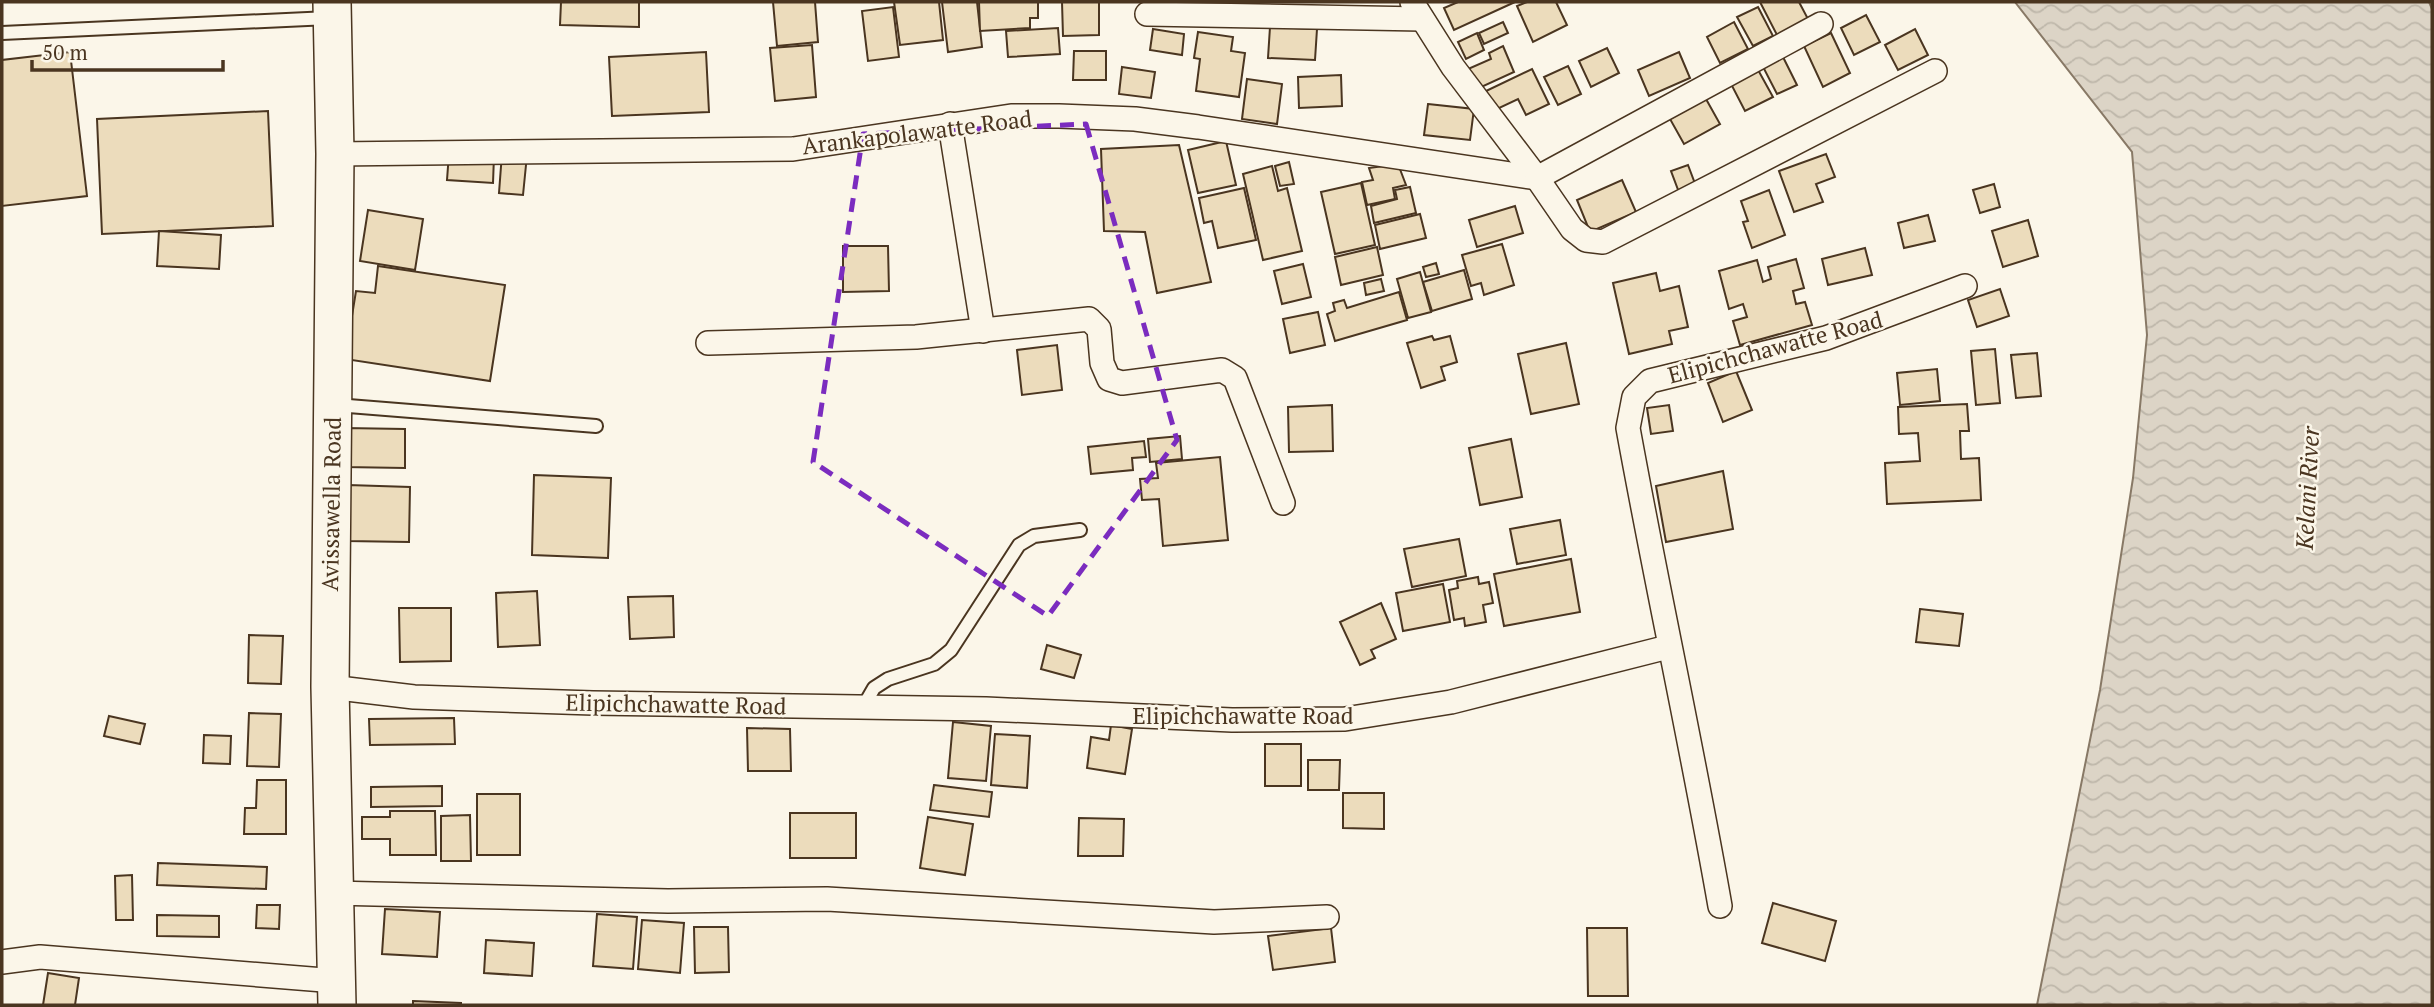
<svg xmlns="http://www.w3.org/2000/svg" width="2434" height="1007" viewBox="0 0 2434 1007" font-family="'PT Serif',serif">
<defs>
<pattern id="water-waves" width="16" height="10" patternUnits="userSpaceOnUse" patternTransform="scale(1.75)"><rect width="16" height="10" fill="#dcd4c6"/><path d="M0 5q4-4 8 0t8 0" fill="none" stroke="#beb7aa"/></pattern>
</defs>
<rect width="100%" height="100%" fill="#fbf6e9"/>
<!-- water -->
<path fill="url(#water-waves)" stroke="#887966" stroke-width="2" d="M2015,2H2429L2432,9V1005H2037L2100,690L2133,478L2147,335L2132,152Z"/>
<!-- building -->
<g fill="#ecdcbc" stroke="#4a3520" stroke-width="2">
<path d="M561,2H639V27L560,25Z"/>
<path d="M773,2H815L818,42L777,46Z"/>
<path d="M894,2H939L943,40L900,45Z"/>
<path d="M942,2H977L982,47L948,52Z"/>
<path d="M979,2H1038V18H1030V28L980,31Z"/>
<path d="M1062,2H1099V35L1063,36Z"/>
<path d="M1458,2H1515L1454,30L1444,8Z"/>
<path d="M1527,2H1556L1567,25L1533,42L1517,6Z"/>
<path d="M1760,2H1799L1808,19L1777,35Z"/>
<path d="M893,7L899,57L868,61L862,11Z"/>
<path d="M1758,7L1773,36L1753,46L1737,17Z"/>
<path d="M1866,15L1880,42L1854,55L1841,28Z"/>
<path d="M1503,22L1508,33L1484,44L1479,33Z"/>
<path d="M1734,22L1748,49L1720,63L1707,37Z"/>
<path d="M1270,27L1317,29L1315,60L1268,58Z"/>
<path d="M1058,28L1060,54L1008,57L1006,31Z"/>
<path d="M1153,29L1184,34L1182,55L1150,50Z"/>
<path d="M1915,29L1928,55L1898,70L1885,45Z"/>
<path d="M1198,32L1233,37L1231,51L1245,53L1239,97L1196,91L1200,59L1194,58Z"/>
<path d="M1477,33L1484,50L1466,59L1458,42Z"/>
<path d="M1831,33L1850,73L1823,87L1804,46Z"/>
<path d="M812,45L816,97L775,101L770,48Z"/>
<path d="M1503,46L1514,72L1477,89L1468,69L1491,59L1489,53Z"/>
<path d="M1607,48L1619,73L1591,87L1579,61Z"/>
<path d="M1074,51H1106V80H1073Z"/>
<path d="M1780,51L1797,85L1777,94L1760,61Z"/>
<path d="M70,52L87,196L2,206V60Z"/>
<path d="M706,52L709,112L612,116L609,57Z"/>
<path d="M1679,52L1690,78L1649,96L1638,70Z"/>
<path d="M1568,66L1581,94L1558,105L1544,77Z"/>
<path d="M1122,67L1155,72L1151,98L1119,94Z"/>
<path d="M1757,68L1773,97L1745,111L1730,82Z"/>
<path d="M1532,69L1549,104L1526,115L1518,99L1495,110L1486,91Z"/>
<path d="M1341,75L1342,106L1299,108L1298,77Z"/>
<path d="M1247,79L1282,84L1277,124L1242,119Z"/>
<path d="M1706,99L1720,124L1684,144L1670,119Z"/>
<path d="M1428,104L1474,109L1470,140L1424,135Z"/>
<path d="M268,111L273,226L102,234L97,119Z"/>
<path d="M1226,141L1236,185L1198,193L1188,150Z"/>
<path d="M1179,145L1211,282L1157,293L1145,232L1104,231L1101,149Z"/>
<path d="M449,153L494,156L493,183L447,180Z"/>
<path d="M502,153L527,155L523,195L499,193Z"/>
<path d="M1826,154L1835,177L1816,184L1823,202L1794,212L1779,171Z"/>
<path d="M1289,162L1294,184L1280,186L1275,166Z"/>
<path d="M1398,164L1406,185L1393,188L1395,199L1367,205L1362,182L1373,180L1369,168Z"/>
<path d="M1688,165L1697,189L1680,195L1671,171Z"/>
<path d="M1272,166L1278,191L1287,188L1302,251L1263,260L1243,174Z"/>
<path d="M1622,180L1636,212L1590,232L1577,200Z"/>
<path d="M1361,183L1375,245L1335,254L1321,192Z"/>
<path d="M1994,184L2000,207L1980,213L1973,190Z"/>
<path d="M1410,187L1416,213L1374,223L1371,206L1397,199L1395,190Z"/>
<path d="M1244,188L1256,240L1218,248L1212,221L1204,223L1199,198Z"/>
<path d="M1769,190L1785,235L1752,248L1743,222L1748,221L1741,201Z"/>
<path d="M1515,206L1523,233L1477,247L1469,220Z"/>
<path d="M368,210L423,219L415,270L360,261Z"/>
<path d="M1420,214L1426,238L1380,249L1375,225Z"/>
<path d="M1928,215L1935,241L1904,248L1898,223Z"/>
<path d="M2028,220L2038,256L2003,267L1992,231Z"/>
<path d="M159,231L221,235L219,269L157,266Z"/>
<path d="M1502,244L1514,285L1484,295L1481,283L1471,286L1462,255Z"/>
<path d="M843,246H888L889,291L843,292Z"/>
<path d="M1377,247L1383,275L1341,285L1335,257Z"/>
<path d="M1865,248L1872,275L1828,285L1822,259Z"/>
<path d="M1796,259L1804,288L1793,291L1796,304L1805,302L1812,325L1740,345L1733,321L1747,317L1743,304L1729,309L1719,271L1757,260L1763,282L1771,279L1768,267Z"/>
<path d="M1436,263L1439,274L1426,277L1423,267Z"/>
<path d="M1303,264L1311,297L1282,304L1274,271Z"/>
<path d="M378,266L505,285L490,381L345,359L356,291L375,293Z"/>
<path d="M1464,270L1472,299L1432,311L1423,282Z"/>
<path d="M1420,272L1431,312L1408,318L1397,279Z"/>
<path d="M1656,273L1660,291L1679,286L1688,327L1669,331L1672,344L1629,354L1613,283Z"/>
<path d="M1381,279L1384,291L1366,295L1364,283Z"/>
<path d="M2000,289L2009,316L1977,327L1968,300Z"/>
<path d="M1399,292L1407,320L1335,341L1327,314L1335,311L1333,303L1344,300L1347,308Z"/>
<path d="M1318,312L1325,345L1290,353L1283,319Z"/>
<path d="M1432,336L1434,340L1450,336L1457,362L1441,367L1445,380L1421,388L1407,343Z"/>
<path d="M1566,343L1579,404L1531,414L1518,354Z"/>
<path d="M1057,345L1062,390L1022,395L1017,350Z"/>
<path d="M1995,349L2000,403L1976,405L1971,351Z"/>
<path d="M2037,353L2041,396L2016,398L2011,355Z"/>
<path d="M1937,369L1940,401L1900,405L1897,373Z"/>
<path d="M1736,371L1752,410L1723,422L1708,383Z"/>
<path d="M1967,404L1969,431H1960L1961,459L1979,458L1981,500L1887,504L1885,463L1920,461L1918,433L1899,434L1898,407Z"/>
<path d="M1332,405L1333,451L1289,452L1288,407Z"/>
<path d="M1669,405L1673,431L1651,434L1647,408Z"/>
<path d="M344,428L405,429V468L344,467Z"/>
<path d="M1180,436L1182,459L1150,462L1148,439Z"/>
<path d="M1511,439L1522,497L1480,505L1469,448Z"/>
<path d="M1144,441L1146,457L1132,458L1133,470L1091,474L1088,447Z"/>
<path d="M1220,457L1228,540L1163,546L1159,499L1142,500L1140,479L1158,478L1156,463Z"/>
<path d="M1723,471L1733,529L1666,542L1656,486Z"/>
<path d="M534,475L611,478L608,558L532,555Z"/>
<path d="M348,485L410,487L409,542L347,541Z"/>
<path d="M1560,520L1566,555L1517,564L1510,529Z"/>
<path d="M1459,539L1466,576L1412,587L1404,549Z"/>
<path d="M1571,559L1580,612L1504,626L1494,574Z"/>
<path d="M1478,577L1479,584L1489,582L1493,603L1483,605L1486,622L1465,626L1464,618L1454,620L1449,590L1458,588L1457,581Z"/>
<path d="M1443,584L1450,622L1403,631L1396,593Z"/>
<path d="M537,591L540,645L498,647L496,593Z"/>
<path d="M673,596L674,637L630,639L628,597Z"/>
<path d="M1381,603L1396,639L1371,650L1375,658L1360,665L1340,622Z"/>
<path d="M399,608H451V661L400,662Z"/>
<path d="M1920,609L1963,614L1959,646L1916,642Z"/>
<path d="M249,635L283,636L281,684L248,683Z"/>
<path d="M1047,645L1081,655L1074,678L1041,669Z"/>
<path d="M249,713L281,714L279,767L247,766Z"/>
<path d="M109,716L145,724L140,744L104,736Z"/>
<path d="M454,718L455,744L370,745L369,719Z"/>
<path d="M953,722L991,726L986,781L948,778Z"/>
<path d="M1111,725L1132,729L1125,774L1087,768L1091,737L1109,740Z"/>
<path d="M747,728L790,729L791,771H748Z"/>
<path d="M995,734L1030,736L1027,788L991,785Z"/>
<path d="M204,735L231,736L230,764L203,763Z"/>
<rect x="1265" y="744" width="36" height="42"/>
<path d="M1308,760H1340L1339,790H1308Z"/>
<path d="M257,780H286V834H244L245,808H256Z"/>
<path d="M934,785L992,792L989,817L930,810Z"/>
<path d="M442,786V806L371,807V787Z"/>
<path d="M1343,793H1384V829L1343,828Z"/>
<rect x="477" y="794" width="43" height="61"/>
<path d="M390,811H435L436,855H390V839H362V817H390Z"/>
<rect x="790" y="813" width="66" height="45"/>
<path d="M470,815L471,861H441V816Z"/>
<path d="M928,817L973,824L965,875L920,868Z"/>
<path d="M1079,818L1124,819L1123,856H1078Z"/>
<path d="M158,863L267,867L266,889L157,885Z"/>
<path d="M132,875L133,920H116L115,876Z"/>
<path d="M1773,903L1836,921L1825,961L1762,943Z"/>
<path d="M257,905H280L279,929L256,928Z"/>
<path d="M385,909L440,912L437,957L382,954Z"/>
<path d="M597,914L637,917L633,969L593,966Z"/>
<path d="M157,915L219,916V937L157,936Z"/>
<path d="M642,920L684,923L680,973L638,969Z"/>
<path d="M694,927H728L729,972L695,973Z"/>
<path d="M1331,928L1335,962L1273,970L1268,936Z"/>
<path d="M1587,928H1627L1628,996H1588Z"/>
<path d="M486,940L534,943L532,976L484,973Z"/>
<path d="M48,973L79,978L75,1005H43Z"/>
<path d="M413,1001L461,1003V1005H413Z"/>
</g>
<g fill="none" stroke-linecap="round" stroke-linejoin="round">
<!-- lane casing -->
<g stroke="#4a3520" stroke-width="16">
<g id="lane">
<path d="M2,33L329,18"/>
<path d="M336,405L596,426"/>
<path d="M863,707L874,688L888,679L934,664L951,650L1019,545L1034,536L1080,530"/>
</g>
</g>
<!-- street casing -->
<g stroke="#4a3520" stroke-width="26">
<g id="street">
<path d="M1412,2L1453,67L1537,178L1572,229L1586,240L1603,242L1935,71"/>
<path d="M1147,14L1422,19"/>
<path d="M950,124L983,331"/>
<path d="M335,154L793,149L1011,116H1059L1135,119L1198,127L1537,178"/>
<path d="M1537,178L1821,24"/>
<path d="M708,343L916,337L1089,319L1099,329L1102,363L1109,379L1122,383L1222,370L1235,378L1283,503"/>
<path d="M330,687L414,697L593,703L986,709L1232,720L1345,719L1451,702L1668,647"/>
<path d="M333,893L668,901L827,899L1214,922L1327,917"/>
<path d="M1720,906C1692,746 1657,588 1628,428L1634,397L1650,381L1826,338L1965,286"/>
<path d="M2,962L40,957L336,981"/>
</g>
</g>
<!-- primary casing -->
<g stroke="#4a3520" stroke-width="40">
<path id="primary" d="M332,2L335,154L330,687L337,1005"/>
</g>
<!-- lane -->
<use href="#lane" stroke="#fbf6e9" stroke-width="12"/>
<!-- street -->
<use href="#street" stroke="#fbf6e9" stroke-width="23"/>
<!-- primary -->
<use href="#primary" stroke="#fbf6e9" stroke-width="37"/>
</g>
<!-- marked area -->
<path fill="none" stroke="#7b2cbf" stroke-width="5" stroke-dasharray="14 9" stroke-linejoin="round" d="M1086,124L1177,440L1048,616L813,462L863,134Z"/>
<g text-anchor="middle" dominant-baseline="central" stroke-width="5" stroke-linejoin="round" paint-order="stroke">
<!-- street labels -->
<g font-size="23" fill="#4a3520" stroke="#fbf6e9">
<text transform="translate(917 132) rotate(-7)">Arankapolawatte Road</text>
<text transform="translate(1775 347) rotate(-15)">Elipichchawatte Road</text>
<text transform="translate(331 504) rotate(-89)">Avissawella Road</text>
<text transform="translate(676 704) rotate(1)">Elipichchawatte Road</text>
<text x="1243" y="715">Elipichchawatte Road</text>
</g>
<!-- water labels -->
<g font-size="24" font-style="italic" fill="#4a3520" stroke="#fbf6e9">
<text transform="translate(2307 488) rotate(-87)">Kelani River</text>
</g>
</g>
<!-- border -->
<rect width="2434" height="1007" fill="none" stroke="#4a3520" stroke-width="7"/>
<!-- scale -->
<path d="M32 60v10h191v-10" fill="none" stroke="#4a3520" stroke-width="3.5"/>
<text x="42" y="60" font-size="21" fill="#4a3520" stroke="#fbf6e9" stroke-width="5" paint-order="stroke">50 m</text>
</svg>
